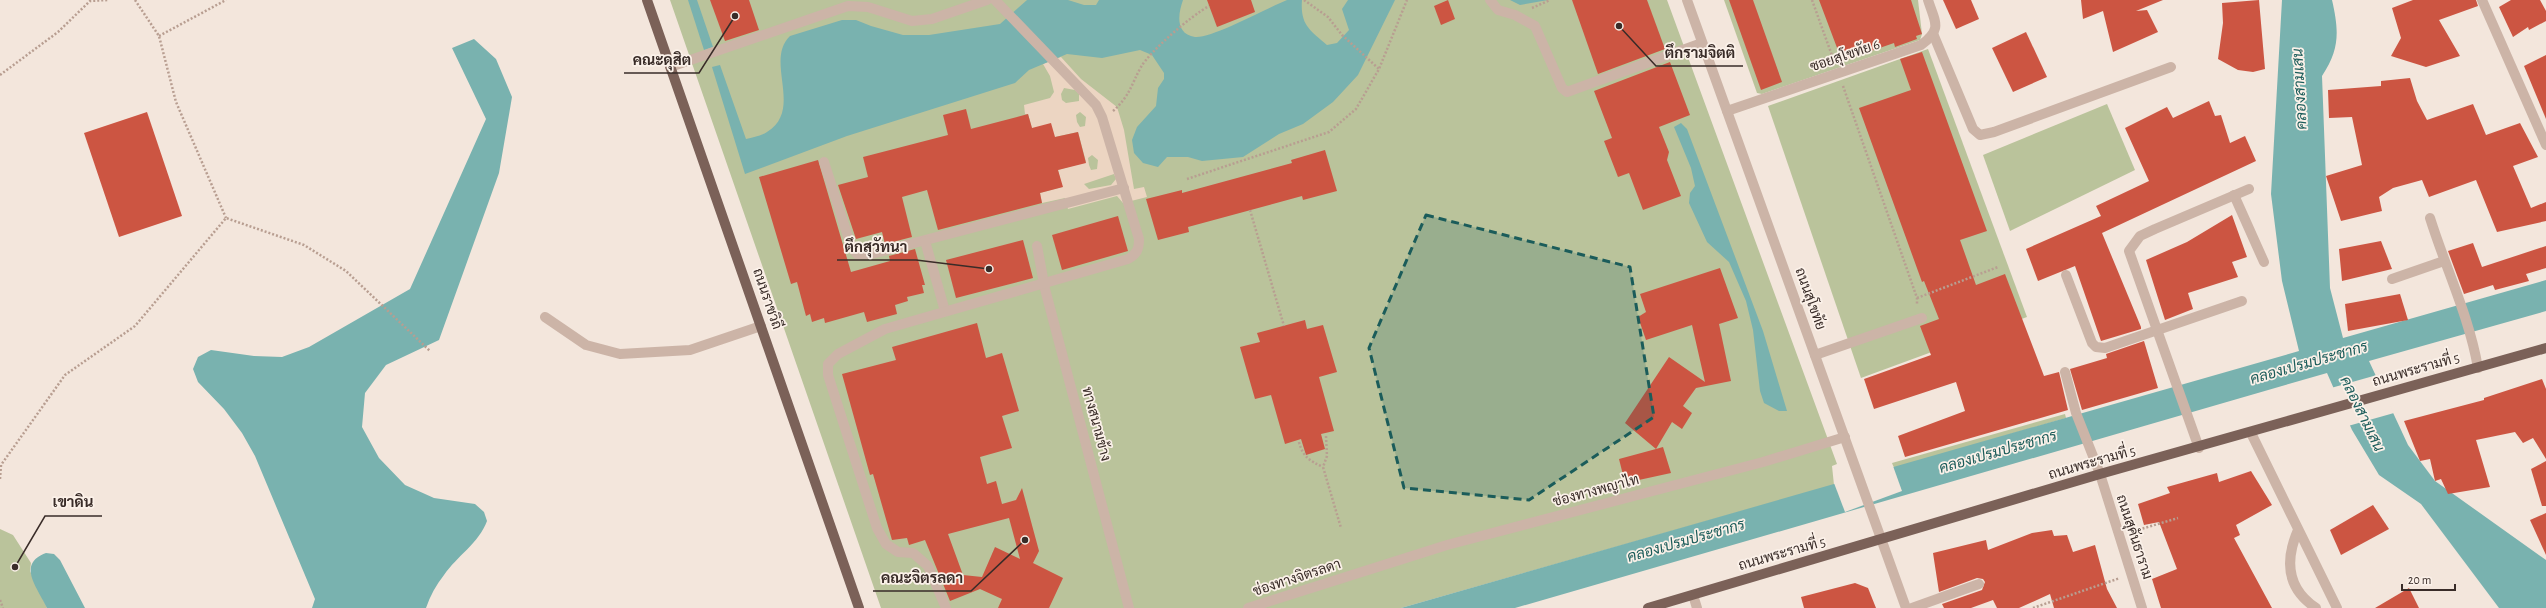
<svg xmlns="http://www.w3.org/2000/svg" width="2546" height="608" viewBox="0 0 2546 608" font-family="'Alegreya Sans',Sarabun,sans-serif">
<rect width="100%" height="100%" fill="#f3e6dc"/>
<!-- green -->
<g fill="#bac39b">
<path d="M670,0H1667L1837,464L1832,466L1834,485L1401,608H881Z"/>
<path d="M1724,0H1918L1922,34L1920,40L1762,94L1757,93Z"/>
<path d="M1928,49L2027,317L1861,378L1768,106Z"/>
<path d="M2107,104L2135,170L2010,231L1983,155Z"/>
<path d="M2065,414L2066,418L1894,468L1892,463Z"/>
<path d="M0,529L13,535L31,563L30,571L47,608H0Z"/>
</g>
<!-- plaza -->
<path fill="#ecd5c2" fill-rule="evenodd" d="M1061,57L1081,79L1117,107L1124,130L1134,189L1144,187L1147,197L1123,203L1117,196L1068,209L1065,198L1042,203L1040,193L1062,187L1058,170L1086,162L1078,132L1055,137L1032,128L1028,114H1025L1024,105L1050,98L1054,92L1050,76L1043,64ZM1064,88L1075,90L1079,94V101L1066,103L1062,100L1061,94ZM1080,112L1086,117L1085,126L1080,127L1077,122L1076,115ZM1092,155L1098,160L1097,169L1091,170L1089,165L1088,158ZM1114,174L1116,179L1111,185L1089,189L1084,184Z"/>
<!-- water -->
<g fill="#79b2af">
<path d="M688,0H697L713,47L704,50Z"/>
<path d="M1027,0H1068L1084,5H1096L1099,0H1183C1178,14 1175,34 1195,37C1211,39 1269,7 1287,0C1291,0 1298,0 1302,0C1300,25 1310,30 1327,45L1337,43L1349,30L1342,9L1348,0H1395L1358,75L1333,102L1303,124L1279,134L1243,157L1202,161L1188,157H1167L1158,167L1143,163L1134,153L1132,140L1137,127L1156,106L1158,88L1164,79V73L1152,55L1140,50L1102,58L1067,54L1029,70L1015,83L847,136L745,174L712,67L720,65L746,139C753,137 761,136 767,132C804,109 764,61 790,36L842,20H856L871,26L903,35H929L1000,24Z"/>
<path d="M1510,0H1548L1520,5Z"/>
<path d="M2282,0H2332C2339,31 2340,49 2322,76L2330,288L2343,338L2546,280V311L2369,361L2408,445L2435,481L2546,560V608H2499L2421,504L2379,475L2352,430L2327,373L1515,608H1401L2299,351L2282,281L2271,194Z"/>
<path d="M474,39L496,59L512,97L499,173L439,340L386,365L365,393L362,427L379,458L405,485L434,498L475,504L484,512L487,521C479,543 457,556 444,575C436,585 430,596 426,608H312L315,599L255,456L242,433L224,409L198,382L193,369L198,357L211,350L254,356L282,357L309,347L410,289L486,119L452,48Z"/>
<path d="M1681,123L1687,129L1763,331L1787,411H1779L1764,403L1760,391L1753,330L1746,301L1729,262L1707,242L1689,203L1690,193L1695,186L1691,168L1674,127Z"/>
<path d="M46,553L54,554L60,560L85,608H47C38,588 16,564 46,553Z"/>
</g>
<!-- pier -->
<g fill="#f3e6dc">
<path d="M2377,375L2394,413L2348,426L2331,388Z"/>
<path d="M1893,466L1902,491L1845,512L1834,483Z"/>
</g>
<!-- building -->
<g fill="#cc5542" fill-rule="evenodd">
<path d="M710,0H749L759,30L725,41Z"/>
<path d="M1207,0H1251L1255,12L1217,27Z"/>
<path d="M1448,0L1455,19L1441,25L1434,6Z"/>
<path d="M1572,0H1647L1665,49L1598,74Z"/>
<path d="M1729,0H1753L1782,82L1761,90Z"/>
<path d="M1819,0H1911L1922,34L1916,36L1917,39L1895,47L1894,43L1842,61Z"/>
<path d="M1943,0H1971L1979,19L1956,29Z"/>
<path d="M2081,0H2163L2136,11L2147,10L2158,32L2113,52L2103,11L2083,19Z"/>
<path d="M2259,0L2265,69L2253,72L2238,70L2218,59L2223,23L2222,3Z"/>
<path d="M2413,0H2476L2478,6L2439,20L2460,56L2426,67L2391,56L2401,38L2392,8Z"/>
<path d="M2511,0H2540L2546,11V21L2529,30L2528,27L2513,37L2499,7Z"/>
<path d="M2026,32L2047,77L2013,92L1992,48Z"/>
<path d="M1922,52L1987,231L1960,240L1976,285L2005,274L2044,376L2059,372L2068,410L1905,457L1898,436L1965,411L1956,382L1874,409L1864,379L1931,355L1920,326L1939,319L1924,281L1922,282L1859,108L1911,90L1900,59Z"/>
<path d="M2546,55V119L2524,66Z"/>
<path d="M1670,62L1690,115L1659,127L1669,152L1667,160L1681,196L1643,210L1629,173L1618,177L1604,141L1612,138L1594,91Z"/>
<path d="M2410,78L2417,101L2427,120L2473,104L2486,135L2520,123L2538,157L2513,166L2531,208L2546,202V221L2497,232L2476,180L2429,197L2422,180L2393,188L2379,197L2382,211L2341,221L2326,176L2362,165L2352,117L2329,118L2328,90L2381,86V81Z"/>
<path d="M2209,101L2215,116L2221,115L2230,143L2245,136L2256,161L2102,233L2141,327V329L2101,341L2075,266L2038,281L2026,249L2101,216L2096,206L2149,181L2125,128L2167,107L2173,118Z"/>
<path d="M966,109L971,129L1028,114L1032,128L1051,123L1055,137L1078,132L1086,163L1058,170L1063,187L1040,193L1042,203L938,230L927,190L902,197L912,237L885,244L882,232L856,239L838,185L868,177L863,157L948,135L943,115Z"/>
<path d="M147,112L182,216L119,237L84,133Z"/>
<path d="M1325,150L1337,191L1303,200L1302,196L1188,227L1189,232L1158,240L1146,199L1182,190V193L1292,163L1291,160Z"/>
<path d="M818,160L851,272L890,261L889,256L915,249L925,285H922L924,293L907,297L908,301L895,305L897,314L867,322L864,312L825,323L824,318L812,322L810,314L806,316L797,282L791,284L759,177Z"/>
<path d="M2232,215L2247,257L2232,262L2238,277L2188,293L2193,309L2165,320L2146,260L2187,242Z"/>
<path d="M1118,216L1128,251L1062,270L1052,235Z"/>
<path d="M1023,240L1033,278L956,298L946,260Z"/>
<path d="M2381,241L2392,269L2342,281L2339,249Z"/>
<path d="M2473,243L2482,267L2546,246V268L2526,274L2529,281L2495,290L2493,285L2464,294L2448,251Z"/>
<path d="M1720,268L1738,318L1719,324L1731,381L1696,388L1683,406L1692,413L1682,429L1672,422L1656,449L1663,447L1671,473L1625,483L1619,459L1656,449L1625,423L1669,357L1705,382L1692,325L1646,340L1638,317L1646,312L1640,294Z"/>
<path d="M2400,294L2408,320L2348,331L2345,304Z"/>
<path d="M1305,320L1307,329L1323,325L1337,372L1319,377L1334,431L1321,434L1325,449L1306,455L1301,439L1285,444L1271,395L1255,399L1240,347L1260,342L1257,333Z"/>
<path d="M977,323L986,358L1002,353L1019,411L1002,416L1012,448L980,457L987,484L996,481L1002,504L1016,500L1022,488L1039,551L1033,563L1063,578L1049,608H998L1002,599L980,589L950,601L925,540L909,545L907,538L892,540L873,474L870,475L842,374L896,360L892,347ZM1009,518L1020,559L995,547L982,577L963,575L948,534Z"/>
<path d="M2144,341L2158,388L2082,410L2070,369L2107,358L2106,354Z"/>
<path d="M2542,379L2546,389V459L2533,438L2523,443L2515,432L2476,440L2490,487L2448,494L2441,479L2435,481L2430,459L2420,461L2404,421L2484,400V398Z"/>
<path d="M2546,461V506H2542L2531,469Z"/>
<path d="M2251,471L2272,505L2236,525L2240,535L2234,538L2272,608H2161L2152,579L2177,569L2159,522L2144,525L2138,504L2170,493L2167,487L2217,473L2219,482Z"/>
<path d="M2373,505L2389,529L2341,555L2330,530Z"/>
<path d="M2546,513V555L2530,520Z"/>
<path d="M2052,530L2054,536L2067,535L2073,552L2095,545L2107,589L2117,608H2054L2050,594L2019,608H1997L1993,600L1971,608H1944L1942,604L1982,590L1985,582L1983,579L1977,578L1939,592L1933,553L1986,540L1988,550L2032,533Z"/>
<path d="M1855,583L1868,588L1876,608H1804L1801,597Z"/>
<path d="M2409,588L2419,608H2375Z"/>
</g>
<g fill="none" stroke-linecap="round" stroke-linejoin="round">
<!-- path -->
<g stroke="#b89e91" stroke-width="2.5" stroke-dasharray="2 2" stroke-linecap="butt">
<path d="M135,0L159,36L176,102L226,218"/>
<path d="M1304,0L1328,17L1342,35L1379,69"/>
<path d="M1812,0L1834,61"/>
<path d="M1532,8L1550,0"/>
<path d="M159,36L226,0"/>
<path d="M0,75L58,32L90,1L108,0"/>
<path d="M1843,86L1917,298V305"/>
<path d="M1113,111C1130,96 1131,85 1141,67C1151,50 1191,16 1209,6"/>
<path d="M1187,179L1329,132L1356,109L1379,69L1407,0"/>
<path d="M1250,210L1284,326"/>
<path d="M1917,298L1998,267"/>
<path d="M1326,436L1327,456L1323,467L1341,528"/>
<path d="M1299,442C1303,457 1310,461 1323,467"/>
<path d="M0,479L1,465L65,375L135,326L226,218L304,245L346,271L430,351"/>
<path d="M2131,532L2178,518"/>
<path d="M0,600L3,608"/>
<path d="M2033,608L2120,578"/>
</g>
<!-- minor -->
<g stroke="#ccb4a7" stroke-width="10">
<path d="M1490,0L1498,10L1515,15L1535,26L1562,88L1567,92L1702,43"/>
<path d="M1687,0L1906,608"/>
<path d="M2482,0L2546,145"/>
<path d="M1934,36L1973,129L1980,135L1994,132L2171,67"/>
<path d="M670,67L848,6L868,7L912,21L932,19L987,0"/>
<path d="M1727,111L1921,45C1943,29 1935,22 1928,0"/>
<path d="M824,162L851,246L857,254H872L1124,188"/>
<path d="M2234,195L2264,262"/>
<path d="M2430,218C2446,269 2469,316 2478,368"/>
<path d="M925,241L945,311"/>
<path d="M1037,246L1045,289L1129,608"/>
<path d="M2066,275L2092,343L2096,347L2105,348L2242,301"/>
<path d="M2392,279L2444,261"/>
<path d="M545,317L586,345L620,354L690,350L761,326"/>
<path d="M1815,355L1922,318"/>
<path d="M2065,372L2076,413L2100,474L2142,608"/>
<path d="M2251,433L2337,608"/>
<path d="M2199,448L2129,251L2140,236L2155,229L2249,189"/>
<path d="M2298,530C2285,560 2286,588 2316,608"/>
<path d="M1693,595L1697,608"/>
<path d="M946,608L928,566L913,553L898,552L886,544L877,528L828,375V364L838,354L885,329L1128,259C1137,254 1139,249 1139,239L1102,117L1096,105L995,0"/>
<path d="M1248,608L1447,545L1763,462L1845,437"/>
<path d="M1912,608L1979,584"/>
</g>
<!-- major -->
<g stroke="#7b6158" stroke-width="10">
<path d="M647,0L859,608"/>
<path d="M1648,608L2100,474L2546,348"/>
</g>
</g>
<!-- marked area -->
<path fill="#1b5c5a" fill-opacity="0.2" stroke="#1b5c5a" stroke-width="3" stroke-dasharray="8 5" stroke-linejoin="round" d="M1426,215L1630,267L1654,417L1529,500L1404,488L1369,348Z"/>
<g text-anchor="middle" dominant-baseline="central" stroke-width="3.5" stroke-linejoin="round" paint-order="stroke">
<!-- street labels -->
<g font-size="14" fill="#392c28" stroke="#fbf1e9">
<text transform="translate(1845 56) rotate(-19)">ซอยสุโขทัย 6</text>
<text transform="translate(767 299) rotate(71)">ถนนราชวิถี</text>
<text transform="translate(1810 299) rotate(70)">ถนนสุโขทัย</text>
<text transform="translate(2416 370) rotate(-16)">ถนนพระรามที่ 5</text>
<text transform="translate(1096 424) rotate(75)">ทางสนามข้าง</text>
<text transform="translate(2092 463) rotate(-16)">ถนนพระรามที่ 5</text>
<text transform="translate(1596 491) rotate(-15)">ช่องทางพญาไท</text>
<text transform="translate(2134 537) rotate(72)">ถนนสุคันธาราม</text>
<text transform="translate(1782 554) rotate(-16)">ถนนพระรามที่ 5</text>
<text transform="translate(1297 578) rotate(-18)">ช่องทางจิตรลดา</text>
</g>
<!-- water labels -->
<g font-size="15" font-style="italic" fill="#1b5c5a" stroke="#fbf1e9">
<text transform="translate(2300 89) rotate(-93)">คลองสามเสน</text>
<text transform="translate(2309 363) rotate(-16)">คลองเปรมประชากร</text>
<text transform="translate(2362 414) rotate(64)">คลองสามเสน</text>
<text transform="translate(1998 452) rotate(-16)">คลองเปรมประชากร</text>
<text transform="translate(1686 541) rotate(-16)">คลองเปรมประชากร</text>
</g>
</g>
<!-- callouts -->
<path fill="none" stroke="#392c28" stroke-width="1.5" d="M1619 26L1656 66H1743M735 16L699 73H624M989 269L916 260H837M15 567L45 516H102M1025 540L971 591H873"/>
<g fill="#392c28" stroke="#fbf1e9" stroke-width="1.5">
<circle cx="1619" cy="26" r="4"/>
<circle cx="735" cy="16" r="4"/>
<circle cx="989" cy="269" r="4"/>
<circle cx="15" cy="567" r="4"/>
<circle cx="1025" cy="540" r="4"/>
</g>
<g font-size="15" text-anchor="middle" font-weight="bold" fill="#392c28" stroke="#fbf1e9" stroke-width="3.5" stroke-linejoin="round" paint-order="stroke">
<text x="1700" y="58">ตึกรามจิตติ</text>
<text x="662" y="65">คณะดุสิต</text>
<text x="876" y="252">ตึกสุวัทนา</text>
<text x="73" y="507">เขาดิน</text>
<text x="922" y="583">คณะจิตรลดา</text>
</g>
<!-- scale -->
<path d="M2402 584v6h53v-6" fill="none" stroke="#392c28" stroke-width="2"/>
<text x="2408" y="584" font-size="12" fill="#392c28" stroke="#fbf1e9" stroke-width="3" paint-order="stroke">20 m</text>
</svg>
